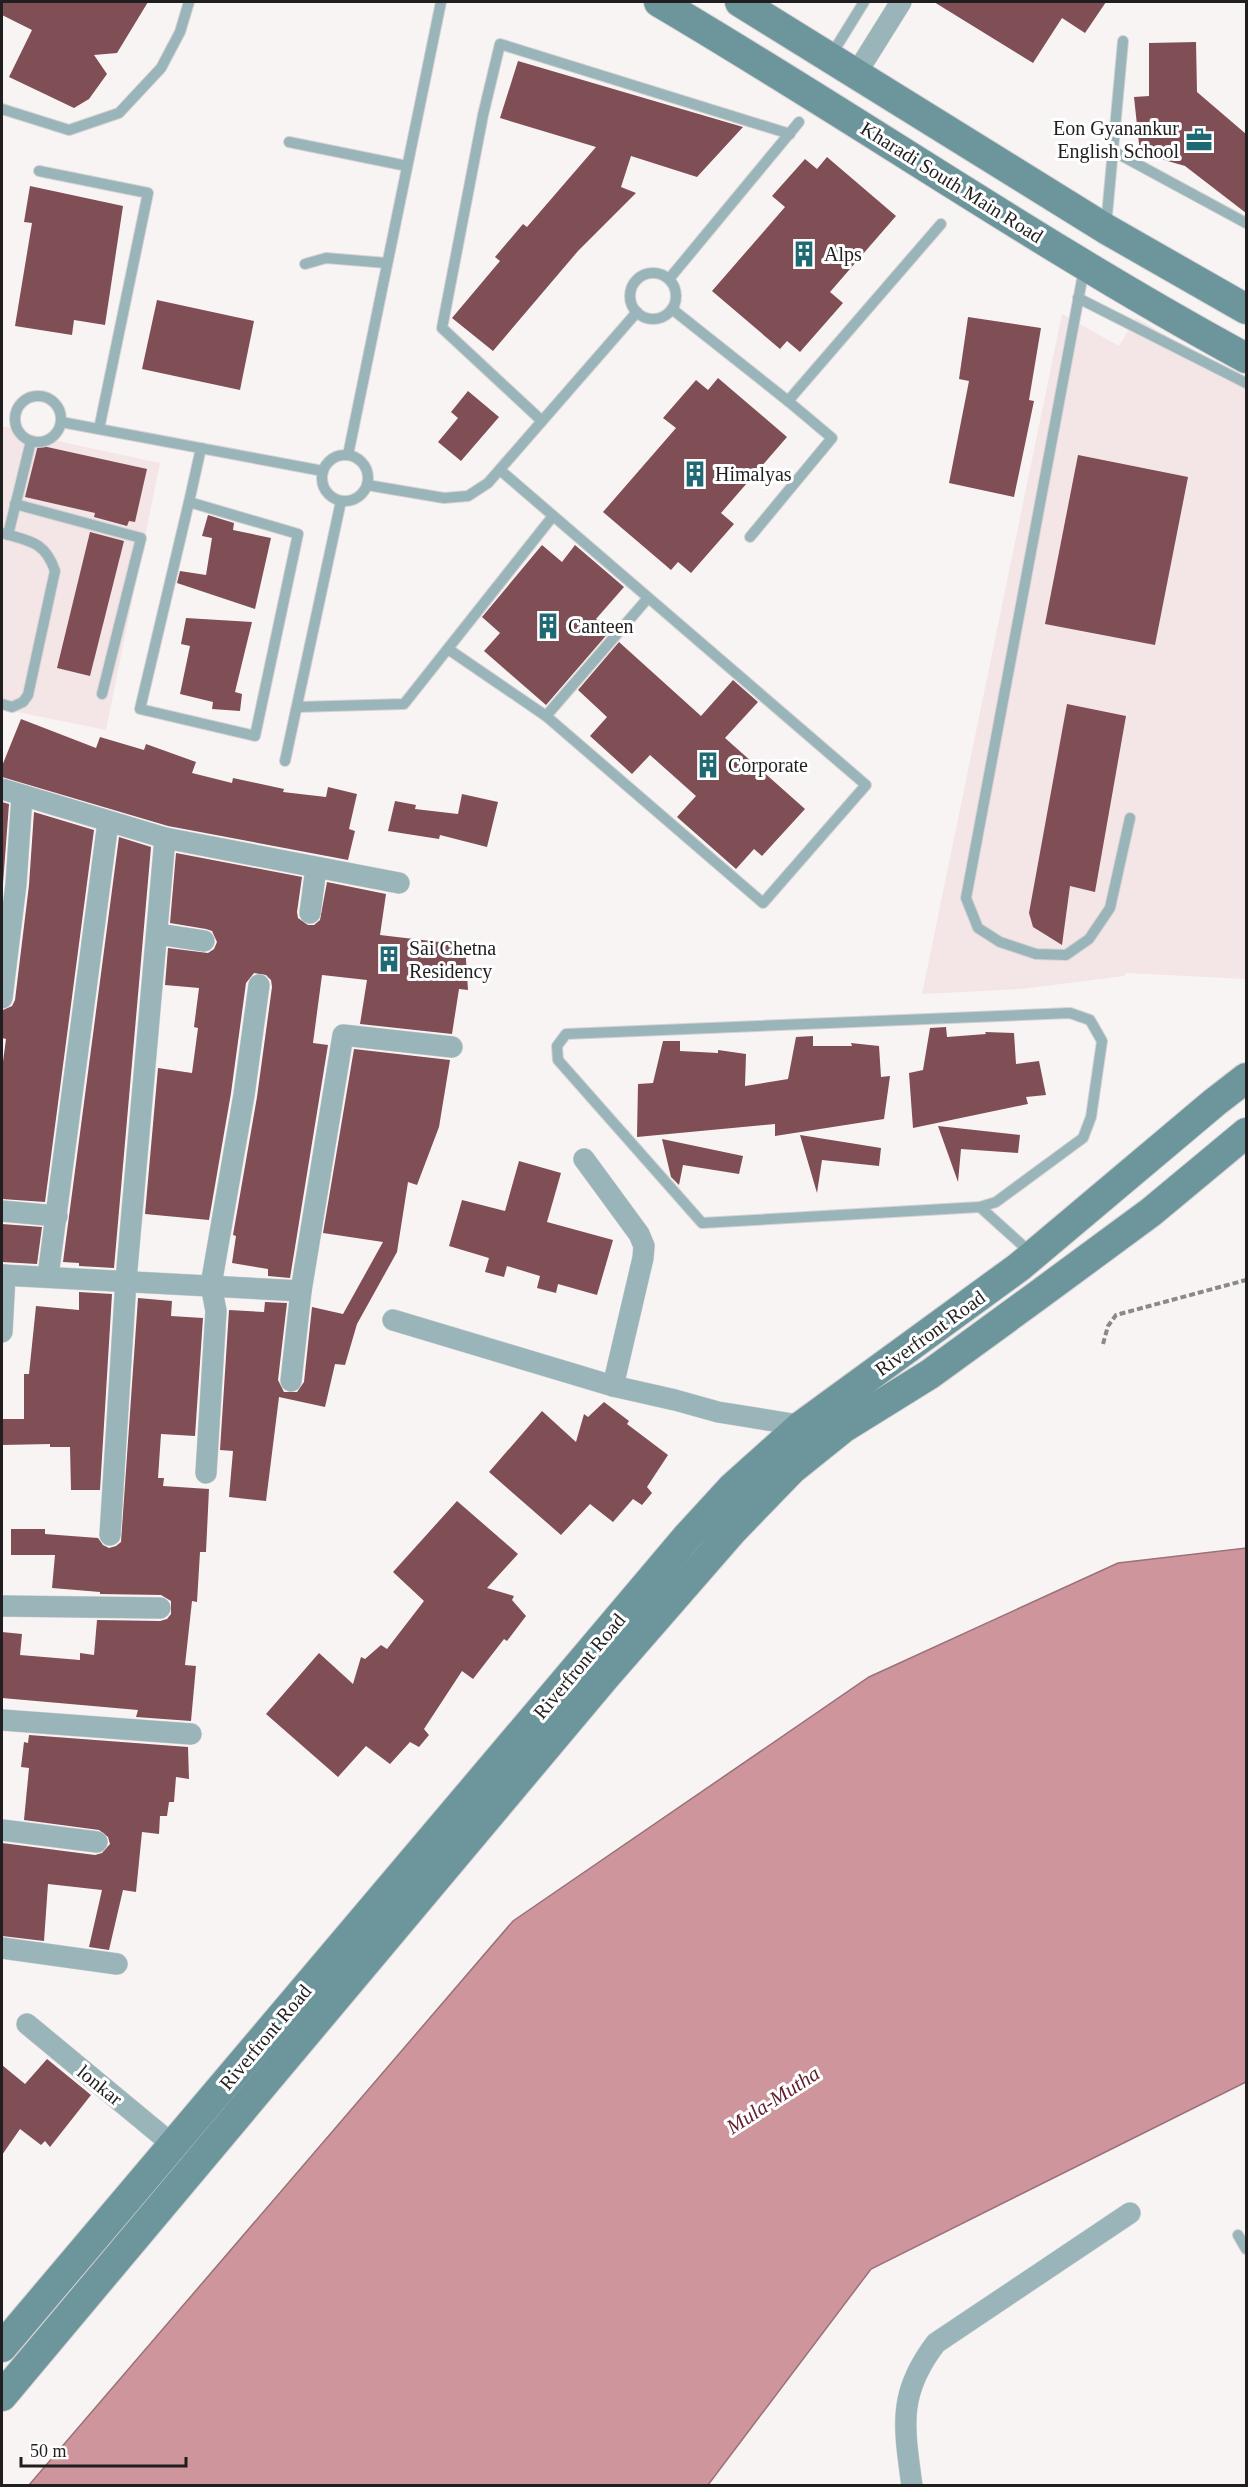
<svg xmlns="http://www.w3.org/2000/svg" width="1248" height="2487" viewBox="0 0 1248 2487" font-family="'Times New Roman',serif">
<rect width="100%" height="100%" fill="#f9f4f4"/>
<!-- built -->
<g fill="#f4e5e6">
<path d="M1062,314L1119,346L1136,318L1246,382V979L1126,973L1124,976L1022,989L922,994Z"/>
<path d="M2,426L53,440L160,463L106,730L2,709Z"/>
</g>
<!-- water -->
<path fill="#ce959d" stroke="#9a7177" stroke-width="1.5" d="M1246,1548V2082L871,2269L708,2485H29L513,1921L869,1677L1118,1563Z"/>
<!-- building -->
<g fill="#804e55">
<path d="M2,2H148L117,53L94,55L107,74L89,99L74,108L9,77L32,30L2,15Z"/>
<path d="M934,2H1106L1085,33L1062,18L1033,63Z"/>
<path d="M1196,42L1197,92L1246,134V213L1185,166L1140,153L1134,97L1149,96V43Z"/>
<path d="M518,61L743,127L697,177L631,156L621,187L636,193L578,251L493,351L452,318L500,261L495,257L523,224L527,227L596,147L500,118Z"/>
<path d="M827,157L896,216L830,292L843,303L800,352L787,341L780,349L712,291L785,207L772,196L805,159L817,169Z"/>
<path d="M30,186L123,206L105,325L74,320L72,335L15,326L32,223L24,222Z"/>
<path d="M157,300L254,321L240,390L142,369Z"/>
<path d="M968,317L1041,328L1029,400L1034,401L1014,497L949,483L969,381L959,379Z"/>
<path d="M718,378L787,437L721,513L734,524L691,573L678,562L671,570L603,512L676,428L663,418L696,380L708,390Z"/>
<path d="M468,391L499,417L461,461L438,442L458,418L451,412Z"/>
<path d="M38,445L147,469L135,522L129,521L127,526L94,517L95,513L25,497Z"/>
<path d="M1078,455L1188,477L1155,645L1045,624Z"/>
<path d="M208,515L234,523L233,530L271,538L255,609L177,583L180,571L206,575L212,538L202,536Z"/>
<path d="M90,532L124,541L90,676L57,668Z"/>
<path d="M542,545L562,562L575,545L624,587L596,619L610,631L546,705L484,651L500,633L482,617Z"/>
<path d="M186,618L252,622L235,692L242,694L240,711L212,709L213,702L180,694L190,646L181,644Z"/>
<path d="M619,642L701,716L733,680L758,702L725,738L805,809L762,856L754,849L736,869L677,817L696,796L650,755L632,774L590,736L607,717L578,690Z"/>
<path d="M1067,704L1126,716L1095,892L1070,886L1062,945L1033,927L1029,913Z"/>
<path d="M21,719L96,748L100,737L144,750L146,744L196,762L192,773L232,783L233,778L284,789L283,792L326,797L328,787L357,794L349,829L355,831L348,860L168,826L2,777V766Z"/>
<path d="M462,794L498,802L487,847L440,835L439,839L388,831L395,801L416,805L415,809L458,814Z"/>
<path d="M2,802L9,804L2,897Z"/>
<path d="M34,812L94,830L45,1202L2,1199V1069L6,1039L2,1038V1029L3,1010L12,1006L15,1000L29,885Z"/>
<path d="M119,837L151,847L114,1268L79,1266V1263L63,1262Z"/>
<path d="M176,853L302,877L297,912L298,918L308,925H314L320,920L327,882L386,894L380,935L465,945L468,990L459,989L452,1034L360,1024L367,980L322,975L313,1043L328,1045L290,1278L268,1276V1269L232,1263L236,1236L233,1235L257,1097L272,987L271,980L266,975L254,973L246,983L231,1093L209,1220L145,1214L158,1068L192,1073L198,1028L194,1027L199,988L165,985L168,948L208,953L214,949L217,942L212,931L206,929L170,923Z"/>
<path d="M946,1027L947,1037L986,1034L985,1032L1014,1033L1016,1064L1039,1061L1046,1095L1026,1097L1028,1104L913,1128L909,1073L923,1070L930,1028Z"/>
<path d="M813,1036V1046H852L851,1043L879,1046L881,1077L890,1076L884,1119L775,1136V1124L637,1137L638,1084L653,1083L663,1041H680V1051L718,1053V1050L746,1054L745,1086L788,1079L796,1037Z"/>
<path d="M354,1049L450,1060L439,1127L417,1185L408,1182L397,1252L357,1324L345,1365L335,1364L325,1407L279,1397L266,1501L229,1497L233,1451L220,1450L229,1310L264,1312L265,1302L287,1303L278,1380L284,1392H297L304,1382L312,1307L343,1314L383,1242L323,1233Z"/>
<path d="M938,1126L1020,1135L1018,1153L961,1149L958,1182Z"/>
<path d="M800,1135L881,1148L879,1166L822,1160L817,1193Z"/>
<path d="M662,1139L743,1156L739,1174L683,1165L679,1185L671,1177Z"/>
<path d="M519,1161L561,1173L547,1222L613,1240L597,1295L558,1284L556,1293L537,1288L540,1276L507,1266L504,1277L485,1272L489,1258L449,1246L462,1200L505,1211Z"/>
<path d="M2,1224L42,1227L37,1264L2,1262Z"/>
<path d="M79,1292L112,1294L100,1490H71L70,1447H50V1444L2,1445V1419H24V1374H29L36,1306L79,1310Z"/>
<path d="M138,1298L172,1301L171,1316L203,1318L195,1436L161,1434L158,1478H164L163,1486L209,1489L206,1552H200L197,1602L192,1601L185,1665L196,1666L191,1721L136,1717L138,1710L2,1698V1632L22,1634L20,1655L80,1660V1653L94,1655L97,1620L160,1621L167,1619L171,1614V1601L161,1595L100,1594V1592L52,1588L55,1555H11V1529H45V1534L98,1538L103,1545L109,1548L116,1546L121,1542Z"/>
<path d="M604,1402L629,1421L627,1424L668,1455L647,1487L652,1493L642,1505L633,1499L613,1522L590,1504L561,1535L489,1472L542,1411L576,1442L584,1414L588,1417Z"/>
<path d="M457,1501L518,1554L487,1588L514,1596L512,1600L526,1616L507,1641L504,1639L473,1679L462,1671L424,1729L429,1735L419,1747L410,1742L390,1764L366,1746L338,1777L266,1714L319,1653L353,1684L361,1657L365,1659L381,1645L387,1649L424,1601L393,1572Z"/>
<path d="M29,1735L188,1747L189,1779L176,1777L174,1802H169L167,1816H160L159,1834L142,1832L136,1892L123,1890L109,1950L89,1947L102,1890L48,1884L44,1941L2,1936V1843L95,1855L102,1853L110,1844L108,1837L99,1830L24,1820L29,1768L21,1767L24,1742L28,1743Z"/>
<path d="M47,2059L91,2095L50,2147L45,2141L41,2145L20,2129L2,2155V2065L25,2084Z"/>
</g>
<g fill="none" stroke-linecap="round" stroke-linejoin="round">
<!-- lane casing -->
<g stroke="#d6d2d2" stroke-width="12">
<g id="lane">
<path d="M830,57L864,2"/>
<path d="M2,109L69,130L119,113L161,68L180,32L189,2"/>
<path d="M289,142L407,166"/>
<path d="M1113,151L1246,223"/>
<path d="M39,171L148,193L99,429"/>
<path d="M1106,226L1123,41"/>
<path d="M305,264L326,258L387,263"/>
<path d="M1084,269L966,898L978,928L1000,942L1036,954L1066,955L1089,939L1110,908L1130,818"/>
<circle cx="653" cy="296" r="23"/>
<path d="M669,279L799,122"/>
<path d="M1078,298L1246,383"/>
<path d="M672,309L788,401L941,224"/>
<circle cx="38" cy="419" r="23"/>
<path d="M542,421L442,328L483,115L500,44L790,134"/>
<path d="M61,422L323,471"/>
<path d="M348,455L441,2"/>
<circle cx="345" cy="478" r="23"/>
<path d="M367,485L444,498L468,496L488,483L637,312"/>
<path d="M189,502L140,709L255,736L298,534L189,502L201,448"/>
<path d="M15,504L141,538L102,694"/>
<path d="M2,533C29,541 45,541 55,571L28,695L23,702L12,707L2,704"/>
<path d="M8,535L31,441"/>
<path d="M750,537L832,438L788,401"/>
<path d="M448,649L546,716L763,903L866,785L500,470"/>
<path d="M297,707L404,704L553,516"/>
<path d="M546,716L648,598"/>
<path d="M285,761L341,501"/>
<path d="M1070,1013L1090,1020L1102,1041L1091,1117L1083,1138L996,1202L980,1207L702,1223L558,1060L557,1046L566,1034Z"/>
<path d="M980,1207L1031,1253"/>
<path d="M1238,2235L1246,2249"/>
</g>
</g>
<!-- street casing -->
<g stroke="#d6d2d2" stroke-width="22">
<g id="street">
<path d="M856,74L901,2"/>
<path d="M2,789L165,838L399,883"/>
<path d="M310,913L316,868"/>
<path d="M158,934L204,941"/>
<path d="M2,998L16,884L22,796"/>
<path d="M584,1159L639,1234L644,1246L643,1258L613,1386"/>
<path d="M2,1211L57,1216"/>
<path d="M2,1275L301,1291"/>
<path d="M48,1276L108,822"/>
<path d="M393,1320L613,1386L675,1400L718,1412L811,1427"/>
<path d="M2,1332L5,1275"/>
<path d="M291,1381L301,1291L343,1035L452,1047"/>
<path d="M206,1473L216,1311L211,1285L244,1095L259,985"/>
<path d="M110,1535L126,1280L165,838"/>
<path d="M2,1606L160,1608"/>
<path d="M2,1720L191,1734"/>
<path d="M2,1830L97,1842"/>
<path d="M2,1948L117,1964"/>
<path d="M27,2024L173,2145"/>
<path d="M912,2486C904,2426 897,2394 936,2343L1130,2213"/>
</g>
</g>
<!-- secondary casing -->
<g stroke="#d6d2d2" stroke-width="32">
<g id="secondary">
<path d="M659,2C856,118 1045,249 1246,358"/>
<path d="M740,2L1106,229L1246,309"/>
<path d="M2,2347L687,1537L732,1488L801,1426L1019,1267L1215,1102L1246,1078"/>
<path d="M2,2396L604,1678L733,1530L792,1469L843,1428L930,1374L1037,1296L1151,1212L1246,1133"/>
</g>
</g>
<!-- path -->
<path stroke="#8b8888" stroke-width="4" stroke-dasharray="6 3" stroke-linecap="butt" d="M1103,1344L1108,1326L1116,1315L1246,1280"/>
<!-- lane -->
<use href="#lane" stroke="#99b5ba" stroke-width="10"/>
<!-- street -->
<use href="#street" stroke="#99b5ba" stroke-width="21"/>
<!-- secondary -->
<use href="#secondary" stroke="#6c959c" stroke-width="30"/>
</g>
<!-- icons -->
<defs>
<g id="office-bare" transform="scale(2.07)"><path d="M-6-3h4V-5.5h4V-3h4V5H-6ZM-1-4.5V-3h2v-1.5ZM-6 0V1H6V0Z" fill="#1f6974" stroke="#fff" stroke-width="2.5" paint-order="stroke"/></g>
<g id="building-bare" transform="scale(2.07)"><path d="M-4-6H4V6H1V3H-1V6H-4ZM-2.5-4.3h1.7v1.8h-1.7ZM.8-4.3h1.7v1.8H.8ZM-2.5-1h1.7V.8h-1.7ZM.8-1h1.7V.8H.8Z" fill="#1f6974" stroke="#fff" stroke-width="2.5" paint-order="stroke"/></g>
</defs>
<g fill-rule="evenodd">
<use href="#office-bare" x="1199" y="140"/>
<use href="#building-bare" x="804" y="254"/>
<use href="#building-bare" x="695" y="474"/>
<use href="#building-bare" x="548" y="626"/>
<use href="#building-bare" x="708" y="765"/>
<use href="#building-bare" x="389" y="959"/>
</g>
<g text-anchor="middle" dominant-baseline="central" stroke-width="6" stroke-linejoin="round" paint-order="stroke">
<!-- poi labels -->
<g font-size="20" fill="#201e1e" stroke="#fff" text-anchor="start">
<text x="1179" y="128" text-anchor="end">Eon Gyanankur<tspan x="1179" dy="23">English School</tspan></text>
<text x="824" y="254">Alps</text>
<text x="715" y="474">Himalyas</text>
<text x="568" y="626">Canteen</text>
<text x="728" y="765">Corporate</text>
<text x="409" y="948">Sai Chetna<tspan x="409" dy="23">Residency</tspan></text>
</g>
<!-- street labels -->
<g font-size="20" fill="#201e1e" stroke="#fff">
<text transform="translate(952 182) rotate(32)">Kharadi South Main Road</text>
<text transform="translate(930 1333) rotate(-36)">Riverfront Road</text>
<text transform="translate(579 1666) rotate(-50)">Riverfront Road</text>
<text transform="translate(265 2037) rotate(-50)">Riverfront Road</text>
<text transform="translate(100 2085) rotate(39)">lonkar</text>
</g>
<!-- water labels -->
<g font-size="21" font-style="italic" fill="#64202f" stroke="#fff">
<text transform="translate(773 2100) rotate(-33)">Mula-Mutha</text>
</g>
</g>
<!-- border -->
<rect width="1248" height="2487" fill="none" stroke="#201e1e" stroke-width="6"/>
<!-- scale -->
<path d="M21 2457v9h165v-9" fill="none" stroke="#201e1e" stroke-width="3"/>
<text x="30" y="2457" font-size="18" fill="#201e1e" stroke="#ffffff" stroke-width="4.5" paint-order="stroke">50 m</text>
</svg>
